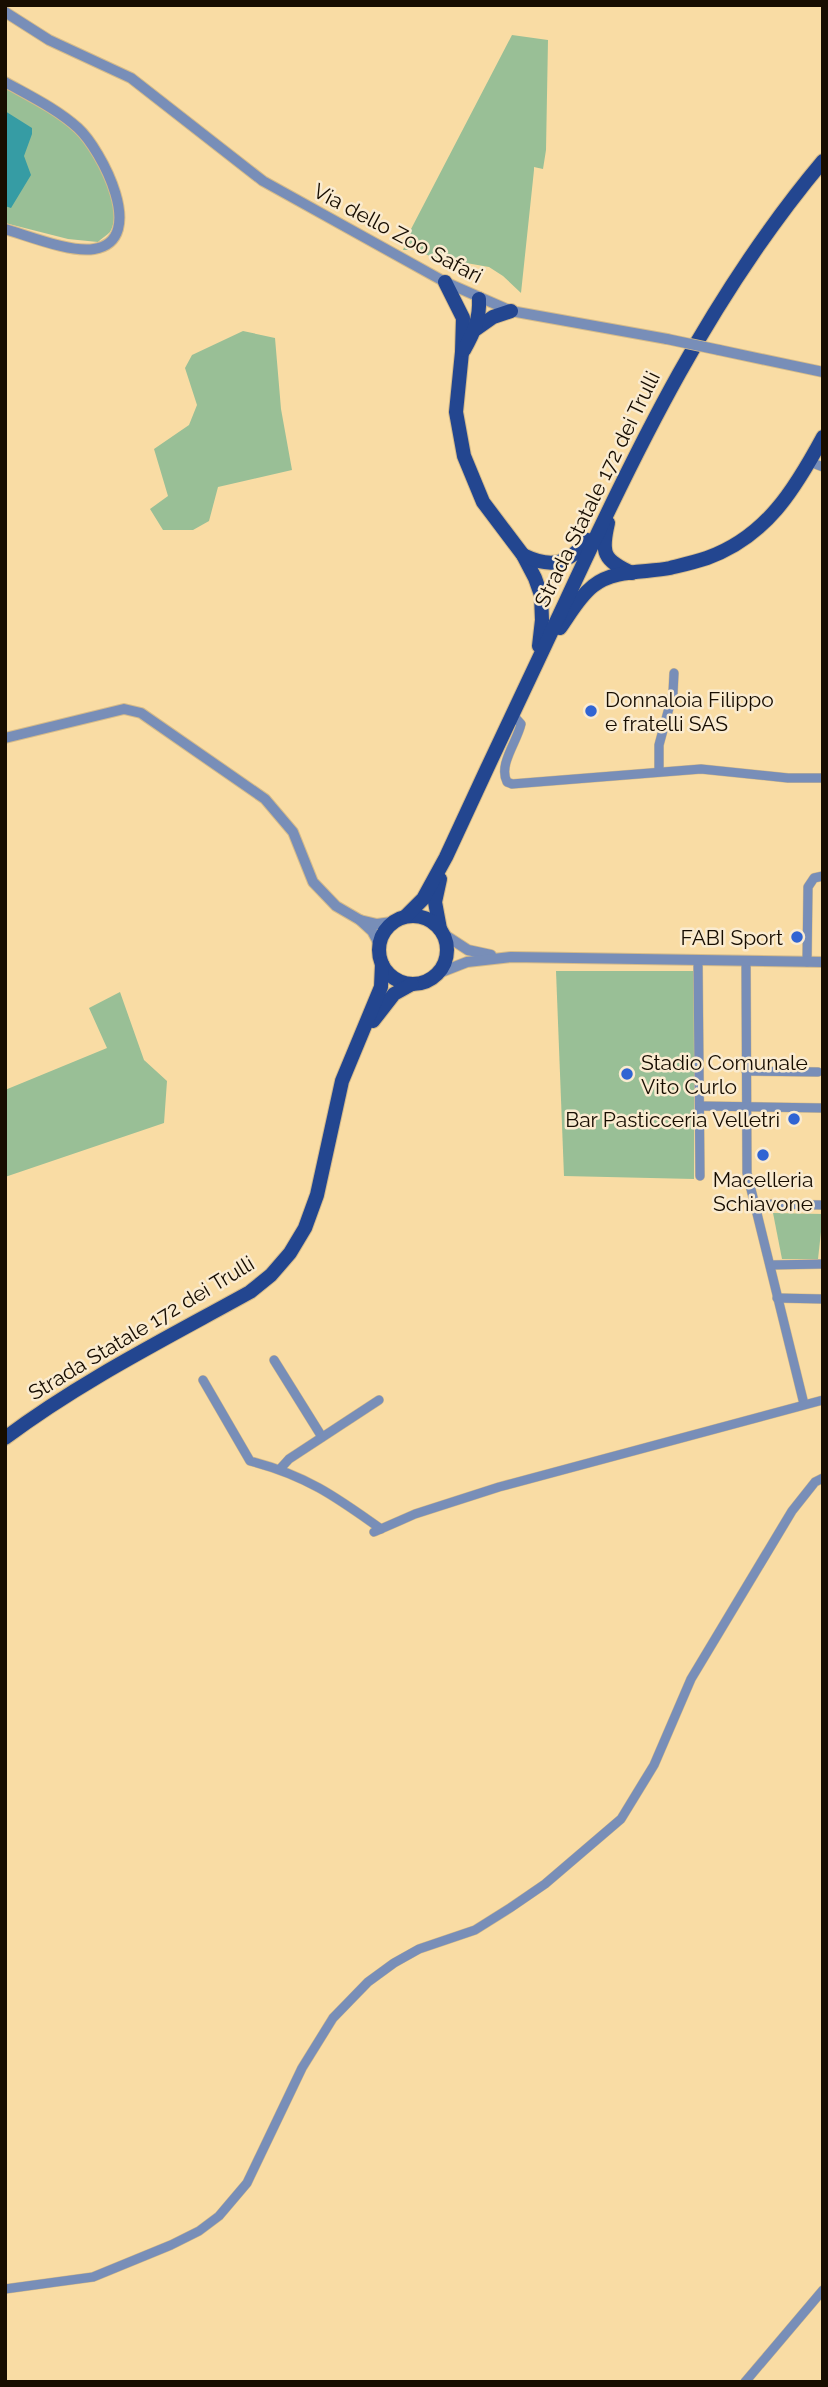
<svg xmlns="http://www.w3.org/2000/svg" width="828" height="2387" viewBox="0 0 828 2387" font-family="Raleway,sans-serif">
<rect width="100%" height="100%" fill="#f9dca4"/>
<!-- green -->
<g fill="#99bf96">
<path d="M512,35L548,40L546,150L543,169L534,167V170L521,293L503,276L489,267L432,257L416,250H403L410,231Z"/>
<path d="M5,87C29,101 58,114 77,134C94,152 126,208 110,232C107,235 101,239 98,242L68,239L5,223Z"/>
<path d="M243,331L275,338L281,409L292,470L218,487L209,521L193,530H163L150,509L168,496L154,449L189,425L197,405L185,368L192,355Z"/>
<path d="M556,971H694V1179L564,1176Z"/>
<path d="M120,992L144,1060L167,1081L164,1123L5,1177V1090L107,1048L89,1008Z"/>
<path d="M773,1213L823,1214L818,1259H782Z"/>
</g>
<!-- water -->
<path fill="#369ca4" d="M5,111L32,128V134L24,156L31,175L11,208L5,206Z"/>
<g fill="none" stroke-linecap="round" stroke-linejoin="round">
<!-- minor casing -->
<g stroke="#d5bb8a" stroke-width="10">
<g id="minor">
<path d="M810,462L823,467"/>
<path d="M513,715L521,724C517,742 498,765 507,782L512,784L701,769L788,778H823"/>
<path d="M659,771V745L673,693L674,673"/>
<path d="M698,962L700,1176"/>
<path d="M746,962L747,1173L804,1404"/>
<path d="M807,962L808,887L814,878L823,876"/>
<path d="M746,1071L818,1072"/>
<path d="M701,1106L823,1108"/>
<path d="M756,1204L823,1205"/>
<path d="M771,1265L823,1264"/>
<path d="M777,1298L823,1299"/>
<path d="M274,1360L322,1437"/>
<path d="M203,1380L250,1461C305,1475 335,1496 381,1529"/>
<path d="M280,1469L289,1459L379,1400"/>
<path d="M374,1532L415,1514L499,1487L823,1400"/>
<path d="M5,2289L93,2277L171,2245L199,2231L219,2216L247,2183L302,2068L333,2018L368,1982L394,1963L419,1949L475,1930L510,1908L545,1884L621,1819L654,1765L691,1679L792,1511L815,1482L823,1478"/>
<path d="M745,2382L823,2290"/>
</g>
</g>
<!-- tertiary casing -->
<g stroke="#d5bb8a" stroke-width="12">
<g id="tertiary">
<path d="M5,12L49,40L131,78L263,181L445,282L511,311L667,339"/>
<path d="M5,82C30,96 57,109 78,128C101,149 149,240 94,249C71,253 29,236 5,229"/>
<path d="M719,350L823,372"/>
<path d="M5,738L124,709L141,713L265,799L293,832L313,882L336,906L360,920"/>
<path d="M445,935L468,950L491,955"/>
<path d="M379,944L372,931L360,920L377,924L392,922"/>
<path d="M439,973L467,962L511,957L823,962"/>
</g>
</g>
<!-- primary casing -->
<g stroke="#d5bb8a" stroke-width="16">
<g id="primary">
<path d="M445,282L463,318L462,352L456,412L464,456L483,502L523,555L535,578L541,595L542,620L539,646"/>
<path d="M476,329L493,317L511,311"/>
<path d="M464,350C474,332 480,319 479,299"/>
<path d="M608,523C601,553 603,560 632,573"/>
<path d="M523,555C552,569 568,564 588,540"/>
<path d="M560,628C570,614 579,597 593,586C614,569 646,573 670,568C682,565 695,562 707,558C766,537 795,489 823,437"/>
<path d="M440,879L435,902L440,929"/>
<circle cx="413" cy="950" r="34"/>
<path d="M406,916L423,899L446,857C485,772 525,688 565,603C637,447 712,293 823,161"/>
<path d="M373,1021L394,994L412,984"/>
<path d="M5,1438C81,1381 167,1338 250,1292L271,1275L290,1253L305,1228L317,1195L342,1081L381,987L382,964"/>
</g>
</g>
<!-- minor -->
<use href="#minor" stroke="#788eb8" stroke-width="9"/>
<!-- tertiary -->
<use href="#tertiary" stroke="#788eb8" stroke-width="10"/>
<!-- primary -->
<use href="#primary" stroke="#234690" stroke-width="14"/>
<!-- tertiary-bridge casing -->
<g stroke="#d5bb8a" stroke-width="12" stroke-linecap="butt">
<path id="tertiary-bridge" d="M667,339L719,350"/>
</g>
<!-- tertiary-bridge -->
<use href="#tertiary-bridge" stroke="#788eb8" stroke-width="10"/>
</g>
<!-- markers -->
<g fill="#3064d3" stroke="#faebd0" stroke-width="2.5">
<circle cx="591" cy="711" r="7"/>
<circle cx="797" cy="937" r="7"/>
<circle cx="627" cy="1074" r="7"/>
<circle cx="794" cy="1119" r="7"/>
<circle cx="763" cy="1155" r="7"/>
</g>
<g text-anchor="middle" dominant-baseline="central" stroke-width="5" stroke-linejoin="round" paint-order="stroke">
<!-- street labels -->
<g font-size="21" fill="#170d00" stroke="#faebd0">
<text transform="translate(398 233) rotate(28)">Via dello Zoo Safari</text>
<text transform="translate(597 489) rotate(-64)">Strada Statale 172 dei Trulli</text>
<text transform="translate(141 1328) rotate(-31)">Strada Statale 172 dei Trulli</text>
</g>
<!-- poi labels -->
<g font-size="21" fill="#170d00" stroke="#faebd0" text-anchor="start">
<text x="605" y="699">Donnaloia Filippo<tspan x="605" dy="24">e fratelli SAS</tspan></text>
<text x="783" y="937" text-anchor="end">FABI Sport</text>
<text x="641" y="1062">Stadio Comunale<tspan x="641" dy="24">Vito Curlo</tspan></text>
<text x="780" y="1119" text-anchor="end">Bar Pasticceria Velletri</text>
<text x="763" y="1179" text-anchor="middle">Macelleria<tspan x="763" dy="24">Schiavone</tspan></text>
</g>
</g>
<!-- border -->
<rect width="828" height="2387" fill="none" stroke="#170d00" stroke-width="14"/>
</svg>
